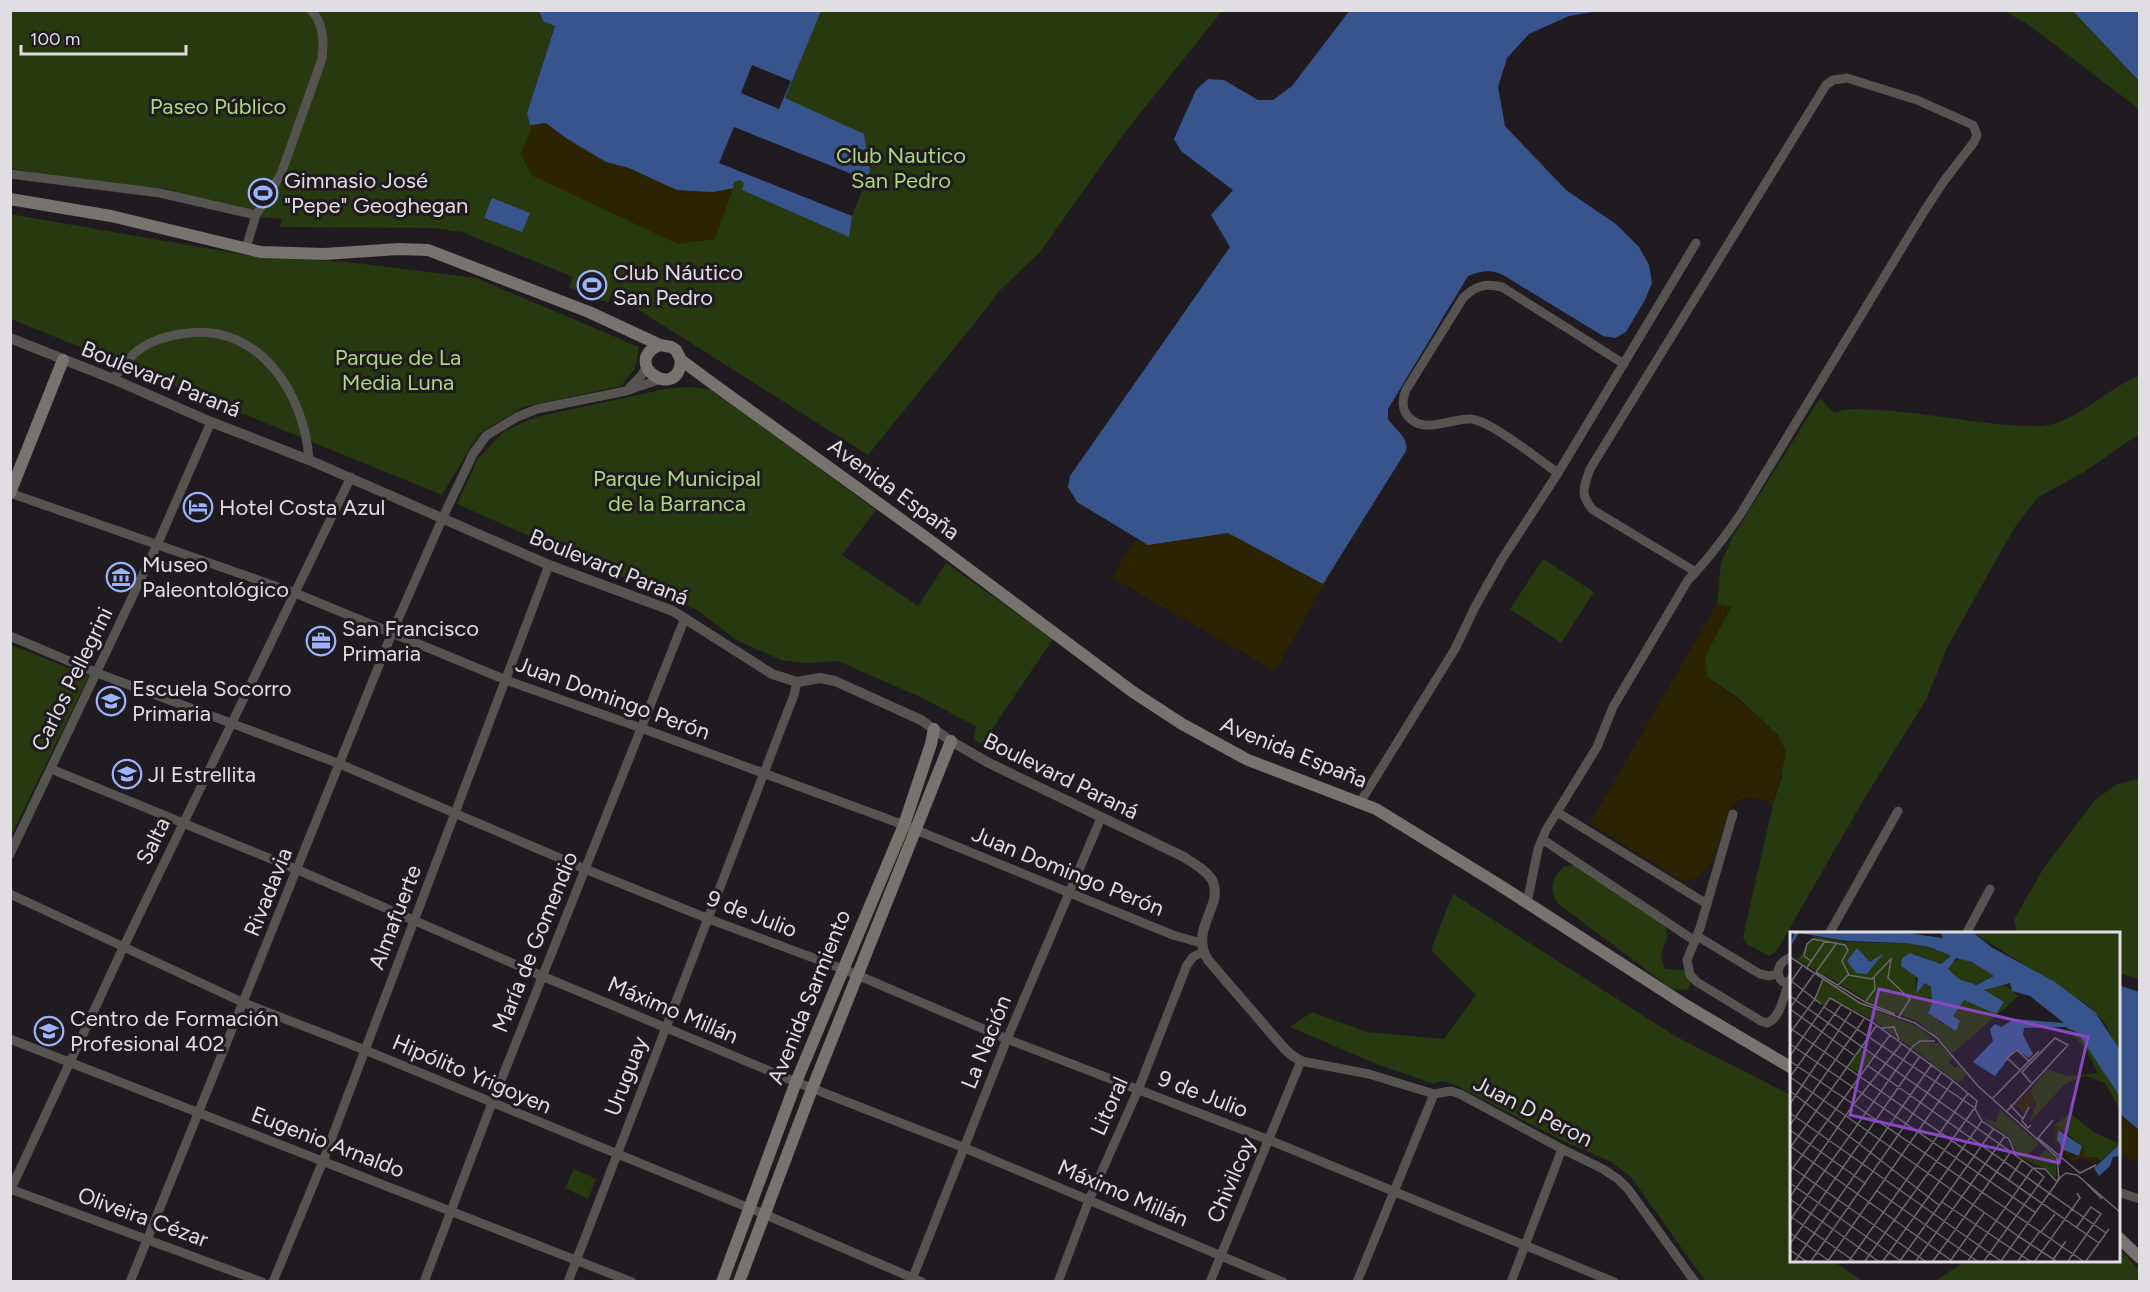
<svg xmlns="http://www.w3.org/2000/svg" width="2150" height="1292" viewBox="0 0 2150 1292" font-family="Figtree,sans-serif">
<rect width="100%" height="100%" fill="#1f1b21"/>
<!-- green -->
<g fill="#27390f">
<path d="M11,11H539L543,21L555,25L527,113L529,121L719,163L804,11H1222L1126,131L1040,252L998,292L986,309L868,455L615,295L612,293L608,303L569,287L573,277L462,232L433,228L280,227L282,219L247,216L167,189L65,179L11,168Z"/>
<path d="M2004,11H2073L2139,81V109L2026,23Z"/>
<path d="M10,214L257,257L347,262L476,278L639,347L635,369L621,386L523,407L478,435L442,495L11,319Z"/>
<path d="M2139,376V434L2084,472L2037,498L2013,530L1948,646L1926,700L1864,799L1776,952L1769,956L1747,944L1743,937L1773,804L1782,777L1779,736L1737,697L1707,677L1705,656L1731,607L1717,604L1721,563L1732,538L1820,398L1834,413C1848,407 1864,410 1879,410C1918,412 1957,420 1997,424C2012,425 2027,427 2042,426C2076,423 2107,388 2139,376Z"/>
<path d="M692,387L711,390L876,510L842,555L918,606L946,563L1053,639L982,744L974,739L976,726L918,696L838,661L806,663L781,660L736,640L697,610L457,504L477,460L504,431L536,417L670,388Z"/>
<path d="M1543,559L1594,592L1561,643L1510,609Z"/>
<path d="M11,645L89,676L11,836Z"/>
<path d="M2139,779V979L2119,973L2118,934L2017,933L2014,920L2043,869L2094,801L2117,784Z"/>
<path d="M1564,866H1584L1599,877L1659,910L1666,922L1667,938L1661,955L1665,969L1683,970L1691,978L1689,990L1672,989L1557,903C1549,887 1553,878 1564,866Z"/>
<path d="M1453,894L1675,1036L1791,1095L1792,1260L1833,1261L1862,1281H1705L1631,1177L1610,1161L1563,1141L1453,1084L1442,1081L1434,1084L1374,1063L1290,1027L1312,1012L1366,1032L1444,1039L1476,995L1431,950Z"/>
<path d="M574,1169L596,1179L588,1199L565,1188Z"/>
<path d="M2119,1248L2139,1270V1281H1935L1966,1261L2118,1260Z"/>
</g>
<!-- sand -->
<g fill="#2b2302">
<path d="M546,122L566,138L605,161L629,168L677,190L713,192L733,189L715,239L678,244L531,175L521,154L532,126Z"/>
<path d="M1392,464L1275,671L1112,578L1134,541L1217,529Z"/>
<path d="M1717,604L1731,607L1705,656L1707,677C1728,693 1783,728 1786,755L1773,804C1768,802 1761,799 1756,798C1710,791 1735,872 1684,882L1590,823Z"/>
<path d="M2118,1113L2139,1130V1164L2119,1152Z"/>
</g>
<!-- water -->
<g fill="#37558c">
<path d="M1350,10L1599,11L1569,16L1529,34L1507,58L1498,87L1505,126L1566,190L1616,224L1639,247L1649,265L1652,283L1645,300L1626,332L1615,338L1603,336L1503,275C1490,269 1481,271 1468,276L1388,409V419C1396,431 1409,437 1406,451L1323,584L1228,533L1148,545L1077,502L1068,487L1070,476L1230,247L1211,215L1233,190L1181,151L1174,139L1196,90L1208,79L1224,80L1258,100H1273L1292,86Z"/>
<path d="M539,11H821L785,98L864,134L870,171L852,216L849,237L742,190L744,183L740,180L734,182L733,188L713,192L677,190L629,168L606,162L566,138L546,123L530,125L527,113L555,26L543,21Z"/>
<path d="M2073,11H2139V81Z"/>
<path d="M492,198L530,213L522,232L484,218Z"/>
<path d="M2119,985L2139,992V1130L2119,1113Z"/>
</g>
<!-- pier -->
<g fill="#1f1b21">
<path d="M752,65L791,81L779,109L741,93Z"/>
<path d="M734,127L867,180L852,216L719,163Z"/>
</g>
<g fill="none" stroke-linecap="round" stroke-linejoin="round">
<!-- minor -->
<g stroke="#565451" stroke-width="9">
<path d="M10,174L160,193L256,215"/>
<path d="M246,248L256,215L281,174L322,59C324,41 324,24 311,10"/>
<path d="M113,379C120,370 128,359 137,351C152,340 170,335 188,333C261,324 305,396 309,460"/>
<path d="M630,387L641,376L647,367"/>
<path d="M1558,473C1539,460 1491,421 1471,419C1454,418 1431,431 1415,422C1402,415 1401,402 1406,390L1463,298C1475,286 1485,283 1502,287L1624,364"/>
<path d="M10,493L295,593L506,680L641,728L904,825L1173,935L1201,943"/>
<path d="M10,636L97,673L340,764L585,869L709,919L843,969L1007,1039L1269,1140L1614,1282"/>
<path d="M51,769L298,870L542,976L796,1082L965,1148L1283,1282"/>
<path d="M1361,801L1455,649L1475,607L1502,559L1558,473L1696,243"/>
<path d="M1557,812L1707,904"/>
<path d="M1733,814L1700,928L1687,960L1690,975L1697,982L1761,1021L1767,1023C1783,1017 1784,988 1792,977"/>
<path d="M1542,839L1695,941"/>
<path d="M10,854L157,545L211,422"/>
<path d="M10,894L244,1003L365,1050L764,1214L922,1282"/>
<path d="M1527,903L1538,849L1546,830L1597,747L1613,707L1688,580C1708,560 1724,538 1740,515L1923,213L1944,181L1974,142L1977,135L1973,125L1917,100L1847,78L1833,80L1826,85L1590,469C1584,487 1579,494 1593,510L1696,572"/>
<path d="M1829,934L1898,811"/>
<path d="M1966,934L1990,889"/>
<path d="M1697,936L1760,974L1769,976L1777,974"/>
<path d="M1788,982H1783C1773,973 1780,960 1792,957"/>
<path d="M10,1039L632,1282"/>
<path d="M10,1189L262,1282"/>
<path d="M10,1191L123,948L351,477"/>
<path d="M2118,1192L2140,1199"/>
<path d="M130,1282L392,633L443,517L473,454L486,436L517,417L537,409L626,391L661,379"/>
<path d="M273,1282L323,1161L549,565"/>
<path d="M424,1282L492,1103L685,618"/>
<path d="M568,1282L794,695L797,682"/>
<path d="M911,1282L1007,1039L1101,818"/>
<path d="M1058,1282L1089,1200L1138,1090L1187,965L1193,957L1203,952"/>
<path d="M1210,1282L1301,1061L1369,1074L1434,1094L1451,1091L1460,1094L1562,1149L1603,1169L1618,1179L1628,1189L1695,1282"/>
<path d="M1357,1282L1434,1094"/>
<path d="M1511,1282L1562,1149"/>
</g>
<!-- tertiary -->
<path stroke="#565451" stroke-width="10" d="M10,338L113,379L211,422L309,460L549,565L673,611L772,674L797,682L820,678L835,681L921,720L951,741L987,762L1184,857C1194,864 1208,871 1213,882C1223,907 1189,929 1208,960L1283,1047L1290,1054L1301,1061"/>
<!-- secondary -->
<g stroke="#77736f" stroke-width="12">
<path d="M10,199L111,216L261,252L324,254L399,249L428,250L589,312L660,345L671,347L676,350L681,360L712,383L935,544L1133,692L1182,724L1248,760L1376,809L1501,886L1687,1006L1792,1068"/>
<path d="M660,345C619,362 678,404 681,360"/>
<path d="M10,493L63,360"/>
<path d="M2118,1237L2140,1258"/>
<path d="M722,1282L796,1082L904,825L931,744L934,729"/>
<path d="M739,1282L812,1089L951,741"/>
</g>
</g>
<!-- icons -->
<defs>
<g id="stadium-ring" transform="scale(1.5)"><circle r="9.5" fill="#1f1b21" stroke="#9cb4fd" stroke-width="1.5"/><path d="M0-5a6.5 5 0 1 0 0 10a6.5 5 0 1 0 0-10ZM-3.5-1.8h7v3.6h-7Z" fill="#9cb4fd"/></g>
<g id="hotel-ring" transform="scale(1.5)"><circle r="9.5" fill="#1f1b21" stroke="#9cb4fd" stroke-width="1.5"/><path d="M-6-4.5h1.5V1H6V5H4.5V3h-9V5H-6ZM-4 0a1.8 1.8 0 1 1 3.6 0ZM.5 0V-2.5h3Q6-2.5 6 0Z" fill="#9cb4fd"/></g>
<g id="museum-ring" transform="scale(1.5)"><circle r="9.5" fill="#1f1b21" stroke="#9cb4fd" stroke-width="1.5"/><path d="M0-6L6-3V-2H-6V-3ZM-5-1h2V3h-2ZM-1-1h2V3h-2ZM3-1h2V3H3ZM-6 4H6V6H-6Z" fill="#9cb4fd"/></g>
<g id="office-ring" transform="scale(1.5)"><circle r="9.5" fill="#1f1b21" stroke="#9cb4fd" stroke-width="1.5"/><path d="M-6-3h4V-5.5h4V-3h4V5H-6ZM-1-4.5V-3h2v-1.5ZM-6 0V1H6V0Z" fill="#9cb4fd"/></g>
<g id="school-ring" transform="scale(1.5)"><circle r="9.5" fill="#1f1b21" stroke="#9cb4fd" stroke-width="1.5"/><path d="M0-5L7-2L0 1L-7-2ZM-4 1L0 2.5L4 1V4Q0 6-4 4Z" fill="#9cb4fd"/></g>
<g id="university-ring" transform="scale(1.5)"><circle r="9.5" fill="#1f1b21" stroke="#9cb4fd" stroke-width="1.5"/><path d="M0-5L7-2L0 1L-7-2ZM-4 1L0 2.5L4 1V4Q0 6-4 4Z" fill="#9cb4fd"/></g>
</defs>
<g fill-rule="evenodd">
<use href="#stadium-ring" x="263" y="193"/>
<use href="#stadium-ring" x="592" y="285"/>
<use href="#hotel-ring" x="198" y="507"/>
<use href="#museum-ring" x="121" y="577"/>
<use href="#office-ring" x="321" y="641"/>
<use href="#school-ring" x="111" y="701"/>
<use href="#school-ring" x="127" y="774"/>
<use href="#university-ring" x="49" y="1031"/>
</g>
<g text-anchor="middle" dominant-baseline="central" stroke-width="6" stroke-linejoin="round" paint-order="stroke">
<!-- park labels -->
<g font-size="22" fill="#aed77d" stroke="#1f1b21">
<text x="218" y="106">Paseo Público</text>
<text x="901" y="155">Club Nautico<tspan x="901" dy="25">San Pedro</tspan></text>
<text x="398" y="357">Parque de La<tspan x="398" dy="25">Media Luna</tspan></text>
<text x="677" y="478">Parque Municipal<tspan x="677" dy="25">de la Barranca</tspan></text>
</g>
<!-- poi labels -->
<g font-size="22" fill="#e0dee2" stroke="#1f1b21" text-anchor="start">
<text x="284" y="180">Gimnasio José<tspan x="284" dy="25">"Pepe" Geoghegan</tspan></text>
<text x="613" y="272">Club Náutico<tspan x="613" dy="25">San Pedro</tspan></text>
<text x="219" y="507">Hotel Costa Azul</text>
<text x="142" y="564">Museo<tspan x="142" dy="25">Paleontológico</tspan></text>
<text x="342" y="628">San Francisco<tspan x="342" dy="25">Primaria</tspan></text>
<text x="132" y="688">Escuela Socorro<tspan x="132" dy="25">Primaria</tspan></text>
<text x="148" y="774">JI Estrellita</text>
<text x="70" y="1018">Centro de Formación<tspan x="70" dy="25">Profesional 402</tspan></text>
</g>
<!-- street labels -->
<g font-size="22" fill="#e0dee2" stroke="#1f1b21">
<text transform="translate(161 379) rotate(22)">Boulevard Paraná</text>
<text transform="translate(894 489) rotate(36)">Avenida España</text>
<text transform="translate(609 567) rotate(22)">Boulevard Paraná</text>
<text transform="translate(72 679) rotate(-64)">Carlos Pellegrini</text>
<text transform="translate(613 698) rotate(20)">Juan Domingo Perón</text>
<text transform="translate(1294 752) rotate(22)">Avenida España</text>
<text transform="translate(1061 776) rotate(26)">Boulevard Paraná</text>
<text transform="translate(153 841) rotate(-64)">Salta</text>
<text transform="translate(1068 871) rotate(22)">Juan Domingo Perón</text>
<text transform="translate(268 892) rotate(-68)">Rivadavia</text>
<text transform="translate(752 914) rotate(21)">9 de Julio</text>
<text transform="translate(395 917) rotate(-69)">Almafuerte</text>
<text transform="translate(535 942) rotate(-68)">María de Gomendio</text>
<text transform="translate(809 997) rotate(-68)">Avenida Sarmiento</text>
<text transform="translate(673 1010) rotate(23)">Máximo Millán</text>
<text transform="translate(986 1042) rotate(-68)">La Nación</text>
<text transform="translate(472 1074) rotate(23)">Hipólito Yrigoyen</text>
<text transform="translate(626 1076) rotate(-69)">Uruguay</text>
<text transform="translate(1203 1094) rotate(21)">9 de Julio</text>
<text transform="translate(1109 1106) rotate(-66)">Litoral</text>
<text transform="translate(1533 1111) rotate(27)">Juan D Peron</text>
<text transform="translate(328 1142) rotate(21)">Eugenio Arnaldo</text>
<text transform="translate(1231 1180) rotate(-67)">Chivilcoy</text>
<text transform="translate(1123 1193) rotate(23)">Máximo Millán</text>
<text transform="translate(143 1217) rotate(20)">Oliveira Cézar</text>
</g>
</g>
<!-- overview -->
<g transform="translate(1790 932)">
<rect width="330" height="330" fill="#1f1b21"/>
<path d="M184,1H330V122L315,91L299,74ZM24,4L56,10L115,11L140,15L162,25L151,32L125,22L126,61L135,51L141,55L142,72L138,80L151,91L154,92L172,66L206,81L194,59L205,54L215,53L229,64L163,121L129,90L82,72L37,44L41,37L36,44L7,28ZM171,26L203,40L204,44L184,53L169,47L159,40L158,33ZM33,48L79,76L129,95L143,107L126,110L121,115L83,88L40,66L34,74L25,67ZM275,95L288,101L323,151L330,165V178L315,151L296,144L276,151L240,190L246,171L240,159L257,137L278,144L308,141L295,116ZM128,110L149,111L163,126L159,130L165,136L168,133L177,143L168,151L122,116ZM71,117L82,125L69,141L59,135ZM210,177L249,212L239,221L242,224L248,225L256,218L266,225V246L256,237L228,224L220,206L192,186L206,190ZM280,181L303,200L330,212L310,229L306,225L293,226L294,215L264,194Z" fill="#27390f"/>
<path d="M244,155L240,161L246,171L234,181L225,173ZM264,191L294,215L293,225H306L309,231L290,226L284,231L263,210ZM268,198L292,214L287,225L280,222Z" fill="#2b2302" fill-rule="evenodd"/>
<path d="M4,1H117L153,6L151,1H184L201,15L265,50L305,80L330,118V165L288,101L276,95L234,96L233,103L243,122L239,126L226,117L205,144L183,130L203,109L200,97L205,92L211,95L224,87L274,91L240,64L222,59L220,51L194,58L214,70L206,82L174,68L163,84L170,89L166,99L138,81L142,72L141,55L135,51L126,62L128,46L111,34L112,26L120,21L151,32L161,24L140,15L115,11L57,9L9,1L0,15ZM166,26L182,30L204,44L186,53L169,47L158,37ZM67,16L80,30L94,21L77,42L66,41L57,29ZM268,198L292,214L289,224L274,218L267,208ZM330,212V224L323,225L320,234L309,244L304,236Z" fill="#37558c" fill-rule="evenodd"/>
<path fill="none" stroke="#6c696e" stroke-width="1.5" d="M0,25L70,71L125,91L147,106L188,154L267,225L269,248M21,29L14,24L17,12L23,7L55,13L58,18L52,29L59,43M16,37L35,9M26,40L75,70L105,82M26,40L46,12M0,48L31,72M0,51L12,34M46,55L58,43L82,47L101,27L98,46L120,67L108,86M0,64L221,220L243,236L255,237L267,250M76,69L85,57L84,45M34,75L185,176M0,76L24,42M0,77L64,123M0,96L309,311M91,96L104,95L109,108M0,101L25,67L33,47M0,112L246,281M0,124L40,66L82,90L162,148L187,169L185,177L192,189M0,129L293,329M77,133L316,301M230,138L217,126L227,118L239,129M0,145L228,304M0,145L51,73M0,159L149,273M203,166L249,119M0,172L61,80M220,173L233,187M239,175L232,189L238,196L241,193M217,179L278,113L265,106L232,140L241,151M0,181L211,329M263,188L248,206L290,241L306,233M192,189L219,207L226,224M0,193L74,87M0,198L76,252M0,214L162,329M0,216L87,93M0,234L135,329M0,240L100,103M267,248L276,241L287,243L330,280M218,249L232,228M0,251L111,329M298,253L312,267M87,259L187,329M0,265L63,173L112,111M0,267L88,329M152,270L240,329M0,284L64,329M0,288L123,114L130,109H145M251,300L265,282M0,301L38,328M228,304L266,329M0,312L130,124M0,318L16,329M161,328L194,281M5,329L142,132M21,329L151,141M38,329L163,149M59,329L178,161M75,329L184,177M93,329L192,189M110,329L204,196M126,329L215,204M143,329L220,221M178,329L243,236L254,245L194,329M211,329L270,246M228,329L250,299M245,329L290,266L287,261M262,329L276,309M278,329L311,282L301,275L286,296M296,329L319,297"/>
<path fill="#8a47c4" fill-opacity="0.15" stroke="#8a47c4" stroke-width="3" d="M89,57L298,105L269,231L60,183Z"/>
<rect width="330" height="330" fill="none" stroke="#e0dee2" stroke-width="3"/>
</g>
<!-- border -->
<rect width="2150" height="1292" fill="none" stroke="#e0dee2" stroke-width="24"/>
<!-- scale -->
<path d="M21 45v9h165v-9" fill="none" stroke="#e0dee2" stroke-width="3"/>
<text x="30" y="45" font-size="18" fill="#e0dee2" stroke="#1f1b21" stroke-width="4.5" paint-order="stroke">100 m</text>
</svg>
